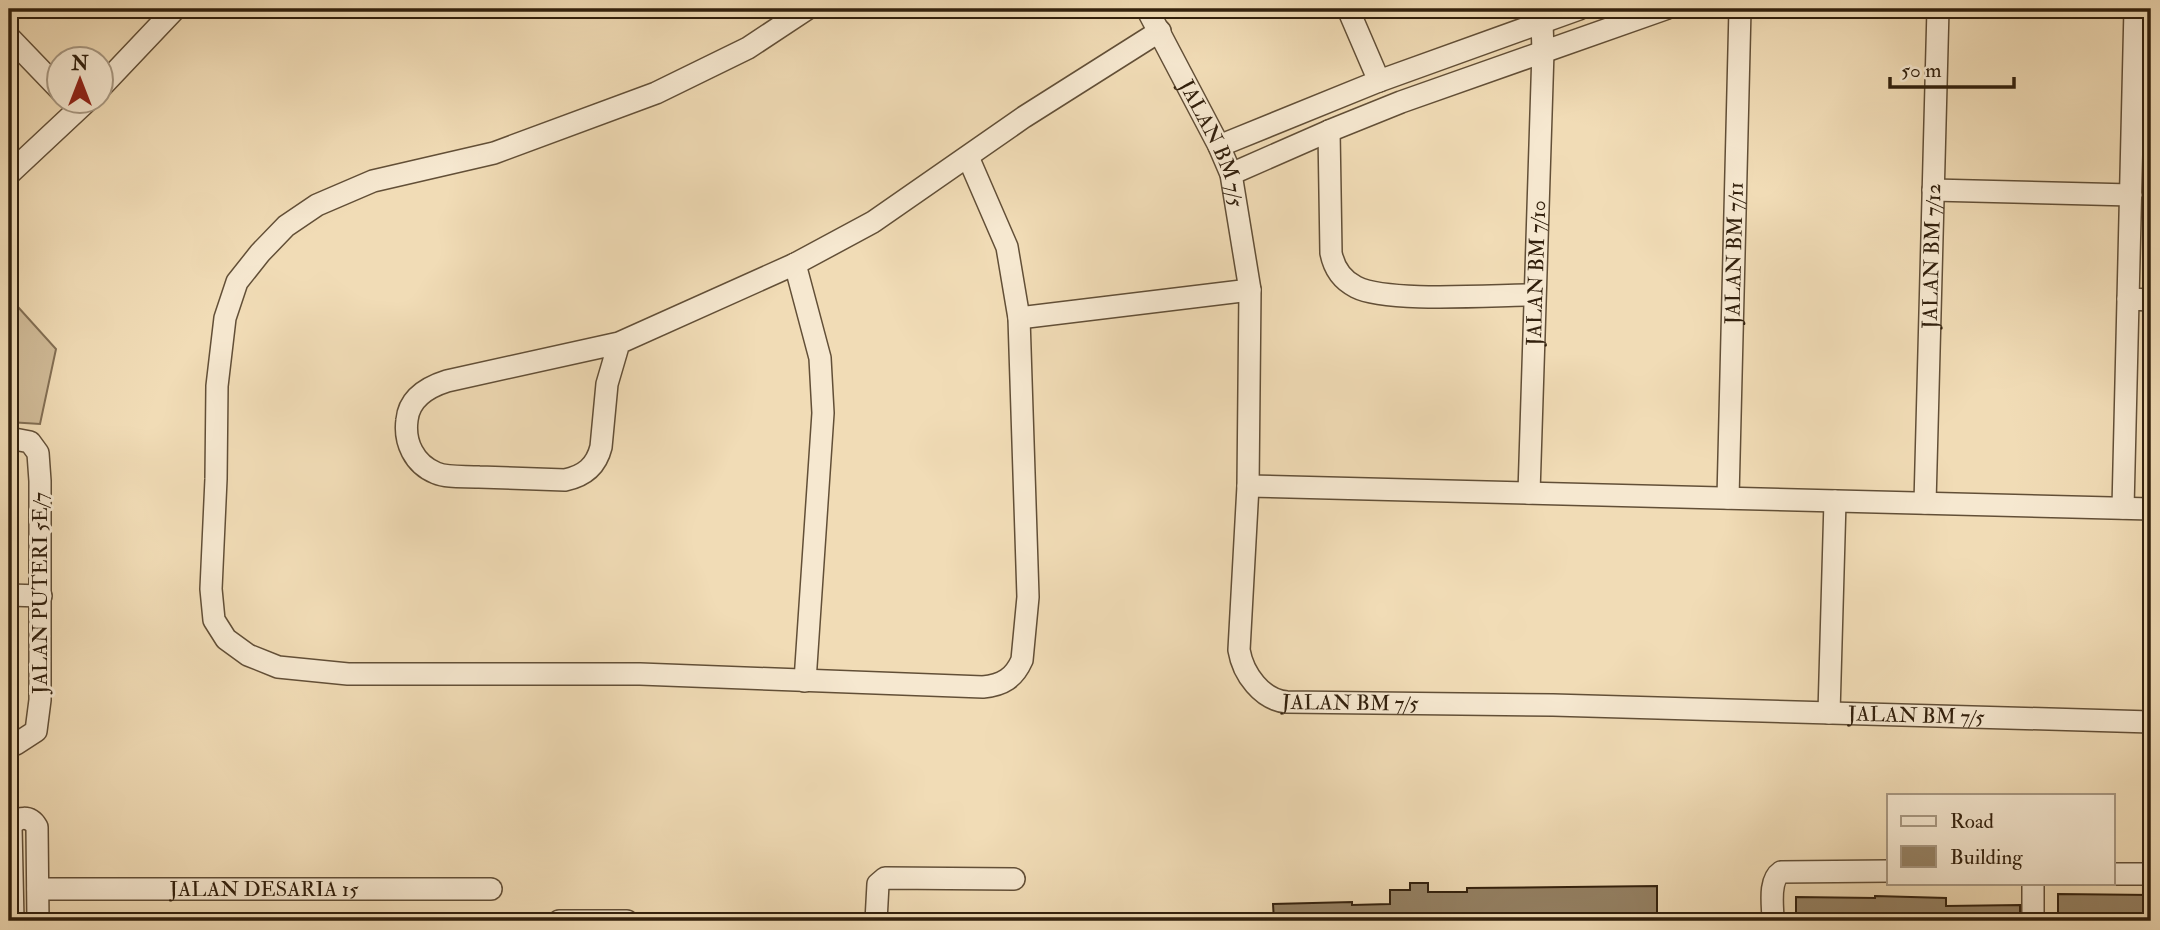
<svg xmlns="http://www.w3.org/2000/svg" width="2160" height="930" viewBox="0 0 2160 930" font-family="'IM FELL Double Pica',serif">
<rect width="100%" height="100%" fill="#f1dcb6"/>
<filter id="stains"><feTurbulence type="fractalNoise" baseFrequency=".00286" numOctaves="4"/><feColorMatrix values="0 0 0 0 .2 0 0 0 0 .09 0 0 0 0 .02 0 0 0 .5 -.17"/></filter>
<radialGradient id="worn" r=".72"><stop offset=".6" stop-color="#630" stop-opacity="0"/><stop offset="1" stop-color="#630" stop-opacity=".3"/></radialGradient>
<!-- green -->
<path fill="#d1bc99" stroke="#826e53" stroke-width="2" d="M9,297L56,349L40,424L9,422Z"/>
<!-- building -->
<g fill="#958265" stroke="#32200d" stroke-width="2">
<path d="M1410,883H1428V892H1467V888L1657,886V921H1274L1273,904L1352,902V905L1390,904V890H1410Z"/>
<path d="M2058,894L2151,895V921H2058Z"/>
<path d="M1875,896L1946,898V906L2020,905V921H1796V897L1875,898Z"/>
</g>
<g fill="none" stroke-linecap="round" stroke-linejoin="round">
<!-- minor casing -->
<g stroke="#624f37" stroke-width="24">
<g id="minor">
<path d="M807,9L748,48L656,93L494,153L373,181L317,205L286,226L260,253L237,282L225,318L217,386L216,479L211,589L214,620L226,639L248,655L278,667L348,674H640L983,687C1003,685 1014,678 1022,660L1028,597L1019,318L1007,247L968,157"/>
<path id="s1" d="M1147,9L1219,146L1231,174L1250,290L1248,486L1239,650C1243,674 1262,700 1287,702L1553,705L2151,722"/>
<path d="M1348,9L1379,81"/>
<path d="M9,37L60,90"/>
<path d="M102,86L175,9"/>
<path d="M1329,131L1331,253C1334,268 1342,280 1356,287C1387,303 1494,295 1534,295"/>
<path d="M1219,146L1379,81L1579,9"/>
<path d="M9,174L86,102"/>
<path d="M1231,174L1329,131L1401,102L1665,9"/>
<path d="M1933,190L2131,195"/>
<path d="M795,264L820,358L823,413L805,681"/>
<path d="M2128,299L2151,300"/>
<path d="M1019,318L1250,290"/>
<path d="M619,343L607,384L601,447C596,467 584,476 565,480C536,479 507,478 479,477C465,476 448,478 436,473C414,464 404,442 407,420C409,398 428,387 447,381L619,343L795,264L873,222L1024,117L1160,31"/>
<path d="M9,438L30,442L38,453L40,481V700L36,731L16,744L9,745"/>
<path d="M1248,486L2151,509"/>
<path id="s2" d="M1529,493L1543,51L1542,23L1544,9"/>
<path id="s3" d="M1728,498L1740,9"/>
<path id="s4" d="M1925,503L1938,9"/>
<path d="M2123,508L2135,9"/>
<path d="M9,595L41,596"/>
<path d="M1829,713L1835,501"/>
<path d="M2113,874H2151"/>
<path id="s5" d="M38,889H491"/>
<path d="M13,921L11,827C17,816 30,815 37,827L38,921"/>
<path d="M559,921H627"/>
<path d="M876,921L878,884L885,878L1014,879"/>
<path d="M1773,921C1773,906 1768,881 1781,872L1889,871"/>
<path d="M2033,921V883"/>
</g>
</g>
<!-- minor -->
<use href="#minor" stroke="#f6e8d0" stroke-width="21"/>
</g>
<g text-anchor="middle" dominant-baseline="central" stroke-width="6" stroke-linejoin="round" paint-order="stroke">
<!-- street labels -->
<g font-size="21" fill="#32200d" stroke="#f6e8d0">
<text stroke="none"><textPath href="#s1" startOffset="150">JALAN BM 7/5</textPath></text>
<text stroke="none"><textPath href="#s3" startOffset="245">JALAN BM 7/11</textPath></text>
<text stroke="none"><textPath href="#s4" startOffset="247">JALAN BM 7/12</textPath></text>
<text stroke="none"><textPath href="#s2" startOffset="220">JALAN BM 7/10</textPath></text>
<text transform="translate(40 593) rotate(-90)">JALAN PUTERI 5E/7</text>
<text stroke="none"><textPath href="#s1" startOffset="802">JALAN BM 7/5</textPath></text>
<text stroke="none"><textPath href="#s1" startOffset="1368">JALAN BM 7/5</textPath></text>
<text stroke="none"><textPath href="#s5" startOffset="226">JALAN DESARIA 15</textPath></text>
</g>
</g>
<!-- margin -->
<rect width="2160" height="930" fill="none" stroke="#f1dcb6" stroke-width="35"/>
<rect x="10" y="10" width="2139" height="909" fill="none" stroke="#32200d" stroke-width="3.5"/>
<rect x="18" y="18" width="2125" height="895" fill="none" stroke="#32200d" stroke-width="2"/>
<!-- legend -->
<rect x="1887" y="794" width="228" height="91" fill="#f6e8d0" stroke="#a89882" stroke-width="2"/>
<rect x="1901" y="816" width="35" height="10" fill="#f6e8d0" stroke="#a89882" stroke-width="2"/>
<text x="1950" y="828" font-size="21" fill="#32200d">Road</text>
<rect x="1901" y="846" width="35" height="21" fill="#958265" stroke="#a89882" stroke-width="2"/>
<text x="1950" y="864" font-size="21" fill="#32200d">Building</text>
<!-- north arrow -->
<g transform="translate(80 80)"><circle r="33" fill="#f6e8d0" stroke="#a89882" stroke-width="2"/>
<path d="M0-5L12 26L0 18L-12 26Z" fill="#8f2418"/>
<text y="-10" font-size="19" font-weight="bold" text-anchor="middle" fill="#32200d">N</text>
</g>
<!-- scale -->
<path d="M1890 77v10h124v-10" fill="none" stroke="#32200d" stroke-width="3.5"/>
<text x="1901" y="77" font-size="21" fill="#32200d" stroke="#f6e8d0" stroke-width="5" paint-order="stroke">50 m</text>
<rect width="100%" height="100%" filter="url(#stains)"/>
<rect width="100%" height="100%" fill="url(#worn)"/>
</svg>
